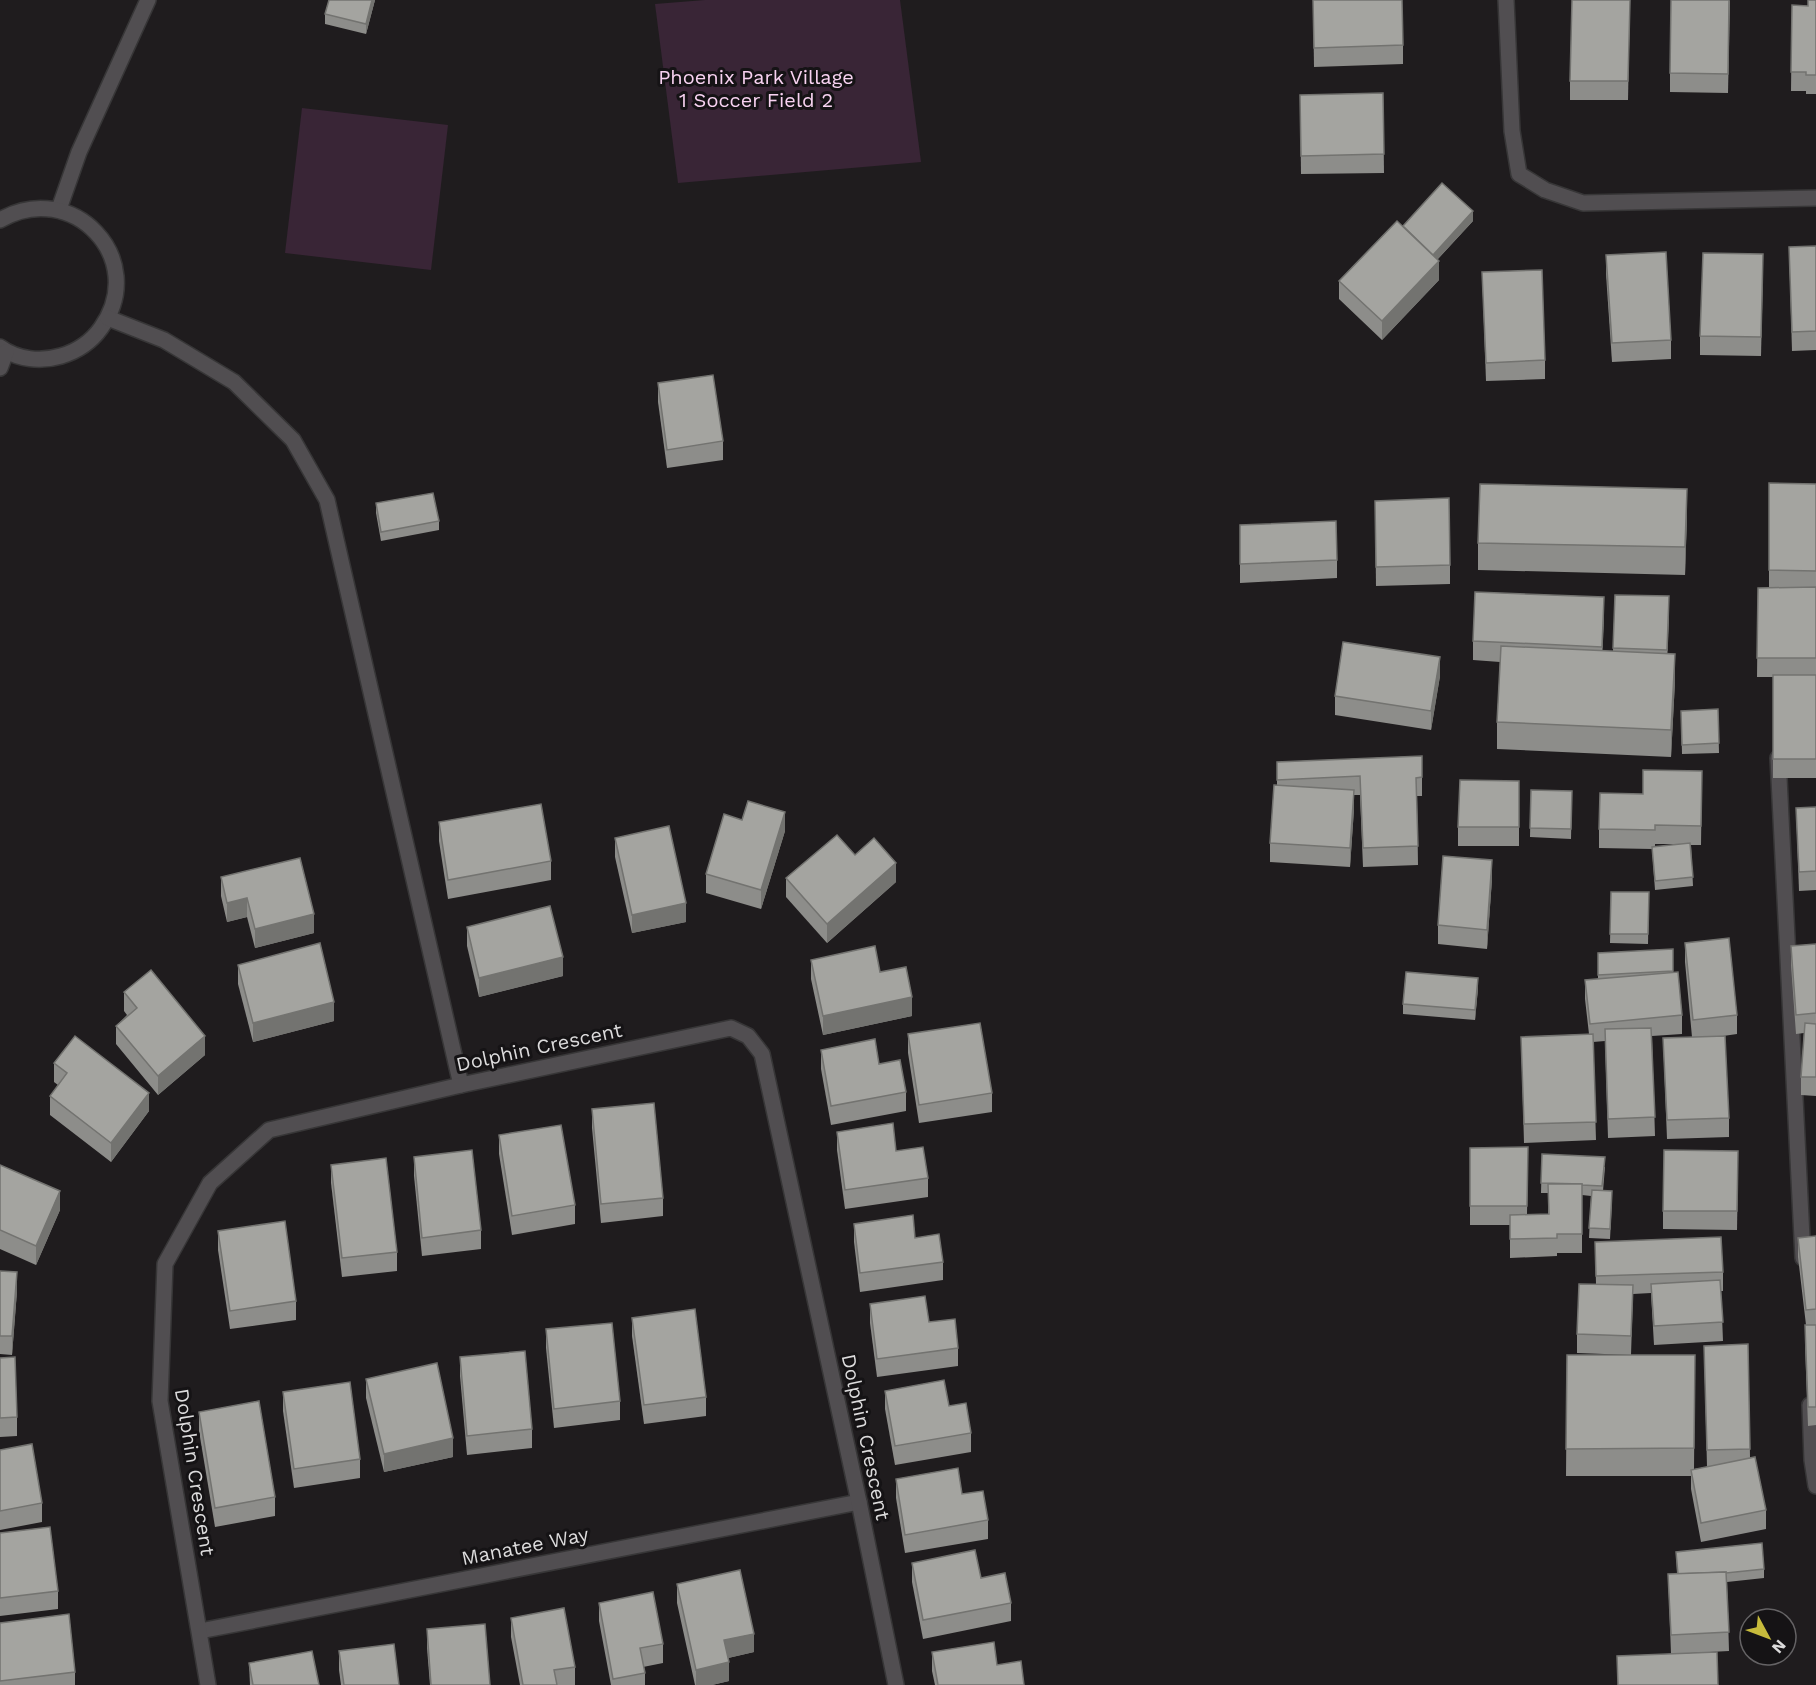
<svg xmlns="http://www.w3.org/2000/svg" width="1816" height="1685" viewBox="0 0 1816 1685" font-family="'Work Sans',sans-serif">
<rect width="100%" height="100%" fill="#1f1c1e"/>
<!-- green -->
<g fill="#392536">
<path d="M705,0H900L921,162L678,183L655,4Z"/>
<path d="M302,108L448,125L431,270L285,253Z"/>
</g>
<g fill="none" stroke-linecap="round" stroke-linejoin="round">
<!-- minor casing -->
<g stroke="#373637" stroke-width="18">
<g id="minor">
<path d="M1506,0L1512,131L1519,174L1545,190L1583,203L1816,198"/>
<path d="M59,209L79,152L148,0"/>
<path d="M0,220C72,178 150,259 101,328C91,342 78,351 61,356C41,362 18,360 0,347"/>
<path d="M108,318L164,340L234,382L293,440L327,500L461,1085"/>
<path d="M0,368L6,352"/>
<path d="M1778,758L1803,1258"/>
<path d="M1810,1405L1812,1460L1816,1486"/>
<path d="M200,1631L859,1502"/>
<path d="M208,1685L160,1401L165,1264L210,1183L269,1130L461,1085L731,1028L748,1036L762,1054L859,1502L896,1685"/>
</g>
</g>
<!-- minor -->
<use href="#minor" stroke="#514e51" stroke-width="15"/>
</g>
<!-- wall -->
<g fill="#8d8d8a" fill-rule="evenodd">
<path d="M329,0H375L366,34L325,24V14Z"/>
<path d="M1313,0L1403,45V64L1314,67Z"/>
<path d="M1630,0L1628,100H1570V81Z"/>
<path d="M1730,0L1728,93L1670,92V73Z"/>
<path d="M1816,0V94H1806V91H1791L1792,5L1808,6Z"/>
<path d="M1383,93L1384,173L1301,174L1300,95Z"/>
<path d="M1473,221L1438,259L1439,280L1382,340L1339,299V281L1403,227Z"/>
<path d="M1816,246V350L1792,351L1789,247Z"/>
<path d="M1606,255L1671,340V359L1612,362L1606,274Z"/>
<path d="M1482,272L1545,360V379L1486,381Z"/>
<path d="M1763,273L1761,356L1700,355V336Z"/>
<path d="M658,383L723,441V460L667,468L658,402Z"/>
<path d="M1769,483L1816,484V778H1773V677H1757L1758,588H1769Z"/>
<path d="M1375,501L1450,565V584L1376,586Z"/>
<path d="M376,503L439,521V530L381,541L376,513Z"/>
<path d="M1687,516L1685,575L1478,570V543Z"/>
<path d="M1240,525L1337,560V578L1240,583Z"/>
<path d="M1615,595L1669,615L1667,654L1675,681L1671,757L1497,749V722L1500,662L1473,660V641L1604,616L1602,651H1613Z"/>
<path d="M1440,676L1431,730L1335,715V696Z"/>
<path d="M1718,709L1719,753L1682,754L1681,711Z"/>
<path d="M1422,756V796H1417L1418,865L1363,867L1360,795H1354V809L1350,867L1270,862V843L1277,785V762Z"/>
<path d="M1702,771L1701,845H1691L1693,886L1655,890L1652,849L1599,848V829L1643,794ZM1655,844H1680L1655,847Z"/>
<path d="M1519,781V846H1458V827Z"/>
<path d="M1531,790L1572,791L1571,839L1530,837Z"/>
<path d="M1816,807V890L1799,891L1796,808Z"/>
<path d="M742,820L785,831L761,909L706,893V874Z"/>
<path d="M439,822L551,861V880L448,899L439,841Z"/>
<path d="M615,838L686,922L632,933L615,857Z"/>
<path d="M855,855L896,882L827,943L786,897V878Z"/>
<path d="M221,877L314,933L255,948L247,917L227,922L221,896Z"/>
<path d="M1492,879L1487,949L1438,944V925Z"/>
<path d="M1611,892H1649L1648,944L1610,943Z"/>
<path d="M467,927L563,976L479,997L467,946Z"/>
<path d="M1685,943L1737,1015V1034L1723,1036L1729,1118V1137L1667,1139L1663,1038L1692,1037L1685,962Z"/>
<path d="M1816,944V1096L1801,1095V1077L1804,1033L1796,1034L1791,965V946Z"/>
<path d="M1673,949V972L1682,1015V1034L1652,1036L1655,1136L1608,1138L1605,1041L1593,1042L1596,1140L1524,1143L1521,1037L1589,1034L1585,999V980L1598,979V953Z"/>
<path d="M811,960L880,972L912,1016L823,1035L811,979Z"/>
<path d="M238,965L334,1021L253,1042L238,984Z"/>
<path d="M1478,988L1475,1020L1403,1014V1004Z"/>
<path d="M124,992L205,1055L158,1095L116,1044V1026L127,1015L124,1011Z"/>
<path d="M908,1034L992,1093V1112L919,1123L908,1053Z"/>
<path d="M821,1050L879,1064L906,1092V1111L831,1125L821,1069Z"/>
<path d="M54,1063L149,1111L111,1162L50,1115V1096L58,1085L54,1082Z"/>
<path d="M592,1109L663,1198V1216L601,1223L592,1128Z"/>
<path d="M837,1132L896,1151L928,1178V1197L845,1209L837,1150Z"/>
<path d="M499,1135L575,1205V1224L512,1235L499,1154Z"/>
<path d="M1528,1147L1527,1214H1548V1193H1541L1542,1154L1605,1167L1603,1191L1612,1201L1610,1239L1589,1238L1591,1196L1582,1195V1253H1557V1256L1510,1258V1225H1470V1148Z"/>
<path d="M414,1157L481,1230V1249L422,1256L414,1176Z"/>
<path d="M0,1165L60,1210L36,1265L0,1249Z"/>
<path d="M331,1165L397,1252V1271L342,1277L331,1183Z"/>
<path d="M1738,1170L1737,1230L1663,1229V1211Z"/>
<path d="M854,1224L915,1238L943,1262V1280L860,1292L854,1242Z"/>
<path d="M218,1231L296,1301V1320L230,1329L218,1250Z"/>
<path d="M1816,1236V1425L1808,1426L1805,1344V1325H1806L1798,1257V1238Z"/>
<path d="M1595,1242L1723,1272V1291H1721L1723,1341L1654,1345L1651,1293L1633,1294L1631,1355H1695L1694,1469L1707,1467L1704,1346L1748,1344L1750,1457L1766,1510V1529L1701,1542L1691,1489V1476H1566L1567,1355H1631L1577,1353V1334L1596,1284Z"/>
<path d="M0,1271L17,1291L12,1355L0,1354Z"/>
<path d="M870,1304L929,1322L958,1348V1366L877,1377L870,1323Z"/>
<path d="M632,1318L706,1397V1416L644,1424L632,1336Z"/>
<path d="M546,1329L620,1401V1420L554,1428L546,1348Z"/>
<path d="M460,1357L532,1429V1448L467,1455L460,1376Z"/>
<path d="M0,1358L17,1417V1436L0,1437Z"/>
<path d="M366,1379L453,1457L384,1472L366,1398Z"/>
<path d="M885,1391L949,1406L971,1433V1452L895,1465L885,1409Z"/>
<path d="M283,1392L360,1459V1478L294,1488L283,1411Z"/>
<path d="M199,1412L275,1497V1516L215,1527L199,1431Z"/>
<path d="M0,1450L42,1503V1522L0,1530Z"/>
<path d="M896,1479L962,1494L988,1520V1539L905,1553L896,1498Z"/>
<path d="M0,1533L58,1591V1609L0,1616Z"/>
<path d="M1676,1552L1764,1569V1578L1727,1582L1729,1651L1671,1654L1668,1574H1677Z"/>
<path d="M912,1563L981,1578L1011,1603V1621L923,1639L912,1582Z"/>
<path d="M677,1584L754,1652L728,1658L729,1681L712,1685H695L677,1603Z"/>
<path d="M599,1603L663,1644V1663L643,1667L645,1673V1685H611L599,1621Z"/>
<path d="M511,1618L575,1667V1685H520L511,1637Z"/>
<path d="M0,1623L75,1672V1685H0Z"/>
<path d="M427,1629L490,1685H430L427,1648Z"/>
<path d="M339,1651L399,1685H341L339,1670Z"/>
<path d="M932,1652L997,1665L1024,1685H935L932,1671Z"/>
<path d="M249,1663L319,1685H250Z"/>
</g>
<!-- shaded-wall -->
<g fill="#737370">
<path d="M372,0H375L366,34V24Z"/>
<path d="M1473,211V221L1433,264V255Z"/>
<path d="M1439,261V280L1382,340V321Z"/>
<path d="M1687,489V516L1685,575V547Z"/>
<path d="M1669,596V615L1667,669V650Z"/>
<path d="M1604,597V616L1602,666V647Z"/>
<path d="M1675,654V681L1671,757V730Z"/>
<path d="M1440,657V676L1431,730V711Z"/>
<path d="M1354,790V809L1350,867V848Z"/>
<path d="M785,812V831L761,909V890Z"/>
<path d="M1492,860V879L1487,949V930Z"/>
<path d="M896,863V882L827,943V924Z"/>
<path d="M247,898V917L227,922V903Z"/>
<path d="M686,903V922L632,933V915Z"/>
<path d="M314,914V933L255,948V929Z"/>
<path d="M563,957V976L479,997V978Z"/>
<path d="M1478,978V988L1475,1020V1010Z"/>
<path d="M912,997V1016L823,1035V1016Z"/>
<path d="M334,1002V1021L253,1042V1023Z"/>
<path d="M205,1036V1055L158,1095V1076Z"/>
<path d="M149,1093V1111L111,1162V1143Z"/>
<path d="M60,1191V1210L36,1265V1246Z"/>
<path d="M17,1272V1291L12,1355V1336Z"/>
<path d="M453,1438V1457L384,1472V1454Z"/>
<path d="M754,1634V1652L724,1659V1640Z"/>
<path d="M729,1662V1681L712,1685H696V1670Z"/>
</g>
<!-- building -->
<g fill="#a4a4a0" stroke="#737370" stroke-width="1.5">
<path d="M329,0H372L366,24L325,14Z"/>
<path d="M1313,0H1402L1403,45L1314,48Z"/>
<path d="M1572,0H1630L1628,81H1570Z"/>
<path d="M1671,0H1729L1728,74L1670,73Z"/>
<path d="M1808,0H1816V75H1806V72H1791L1792,5L1808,6Z"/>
<path d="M1383,93L1384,154L1301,156L1300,95Z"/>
<path d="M1442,183L1473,211L1433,255L1403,226Z"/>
<path d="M1397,221L1439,261L1382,321L1339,281Z"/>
<path d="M1816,246V331L1792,332L1789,247Z"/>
<path d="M1666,252L1671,340L1612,343L1606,255Z"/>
<path d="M1703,253L1763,254L1761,337L1700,336Z"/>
<path d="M1542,270L1545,360L1486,363L1482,272Z"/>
<path d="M713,375L723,441L667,450L658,383Z"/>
<path d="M1769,483L1816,484V571L1769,570Z"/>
<path d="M1480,484L1687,489L1685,547L1478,543Z"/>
<path d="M433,493L439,521L381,532L376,503Z"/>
<path d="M1449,498L1450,565L1376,567L1375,501Z"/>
<path d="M1336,521L1337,560L1240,564V525Z"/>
<path d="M1816,587V658H1757L1758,588Z"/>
<path d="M1475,592L1604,597L1602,647L1473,641Z"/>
<path d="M1615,595L1669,596L1667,650L1613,648Z"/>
<path d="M1343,642L1440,657L1431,711L1335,696Z"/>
<path d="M1501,646L1675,654L1671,730L1497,722Z"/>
<rect x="1773" y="675" width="43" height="84"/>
<path d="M1718,709L1719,743L1682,745L1681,711Z"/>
<path d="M1422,756V777L1416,778L1418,846L1363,848L1360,776L1277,780V762Z"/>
<path d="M1643,770L1702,771L1701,826L1655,825V830L1599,829L1600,793L1643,794Z"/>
<path d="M1460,780L1519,781V827H1458Z"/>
<path d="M1274,785L1354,790L1350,848L1270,843Z"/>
<path d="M1531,790L1572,791L1571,829L1530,828Z"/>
<path d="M748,801L785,812L761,890L706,874L724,814L742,820Z"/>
<path d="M541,804L551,861L448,880L439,822Z"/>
<path d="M1816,807V871L1799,872L1796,808Z"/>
<path d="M669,826L686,903L632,915L615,838Z"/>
<path d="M837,835L855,855L874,838L896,863L827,924L786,878Z"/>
<path d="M1690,843L1693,877L1655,881L1652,847Z"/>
<path d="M1443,856L1492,860L1487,930L1438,925Z"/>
<path d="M300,858L314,914L255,929L247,898L227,903L221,877Z"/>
<path d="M1611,892H1649L1648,934H1610Z"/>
<path d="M550,906L563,957L479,978L467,927Z"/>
<path d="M1729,938L1737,1015L1693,1020L1685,943Z"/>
<path d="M320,943L334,1002L253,1023L238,965Z"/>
<path d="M1816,944V1013L1796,1015L1791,946Z"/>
<path d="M875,946L880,972L906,967L912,997L823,1016L811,960Z"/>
<path d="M1673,949V971L1598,975V953Z"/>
<path d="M151,970L205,1036L158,1076L116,1026L137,1008L124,992Z"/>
<path d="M1406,972L1478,978L1475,1010L1403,1004Z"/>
<path d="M1678,972L1682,1015L1590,1024L1585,980Z"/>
<path d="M980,1023L992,1093L919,1105L908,1034Z"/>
<path d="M1805,1023L1816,1024V1077H1801Z"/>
<path d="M1651,1028L1655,1117L1608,1119L1605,1029Z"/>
<path d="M1593,1034L1596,1122L1524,1124L1521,1037Z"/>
<path d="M75,1036L149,1093L111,1143L50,1096L67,1073L54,1063Z"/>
<path d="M1725,1036L1729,1118L1667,1120L1663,1038Z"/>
<path d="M875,1039L879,1064L900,1060L906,1092L831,1106L821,1050Z"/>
<path d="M654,1103L663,1198L601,1204L592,1109Z"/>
<path d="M893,1123L896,1151L923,1147L928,1178L845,1190L837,1132Z"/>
<path d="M561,1125L575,1205L512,1216L499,1135Z"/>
<path d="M1528,1147L1527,1206H1470V1148Z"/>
<path d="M472,1150L481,1230L422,1238L414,1157Z"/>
<path d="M1664,1150L1738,1151L1737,1211H1663Z"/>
<path d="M1542,1154L1605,1157L1602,1186L1582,1185V1184L1541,1183Z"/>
<path d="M386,1158L397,1252L342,1258L331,1165Z"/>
<path d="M0,1165L60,1191L36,1246L0,1230Z"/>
<path d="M1548,1184H1582V1234H1557V1238L1510,1239V1215L1549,1214Z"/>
<path d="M1592,1190L1612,1191L1610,1229L1589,1228Z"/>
<path d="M913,1215L915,1238L939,1234L943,1262L860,1273L854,1224Z"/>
<path d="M285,1221L296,1301L230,1311L218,1231Z"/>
<path d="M1816,1236V1309L1806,1310L1798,1238Z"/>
<path d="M1721,1237L1723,1272L1596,1276L1595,1242Z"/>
<path d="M0,1271L17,1272L12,1336H0Z"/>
<path d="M1720,1280L1723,1322L1654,1326L1651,1284Z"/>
<path d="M1579,1284L1633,1285L1631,1336L1577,1334Z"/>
<path d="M925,1296L929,1322L955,1319L958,1348L877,1359L870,1304Z"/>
<path d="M695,1309L706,1397L644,1405L632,1318Z"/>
<path d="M612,1323L620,1401L554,1409L546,1329Z"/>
<path d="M1805,1325H1816V1407H1808Z"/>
<path d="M1748,1344L1750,1449L1707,1450L1704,1346Z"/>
<path d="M525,1351L532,1429L467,1436L460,1357Z"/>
<path d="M1567,1355H1695L1694,1448L1566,1449Z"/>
<path d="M15,1357L17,1417L0,1418V1358Z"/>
<path d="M437,1363L453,1438L384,1454L366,1379Z"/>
<path d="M944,1380L949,1406L966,1403L971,1433L895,1446L885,1391Z"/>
<path d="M350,1382L360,1459L294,1469L283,1392Z"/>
<path d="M259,1401L275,1497L215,1508L199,1412Z"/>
<path d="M32,1444L42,1503L0,1511V1450Z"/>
<path d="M1755,1457L1766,1510L1701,1523L1691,1470Z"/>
<path d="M958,1468L962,1494L983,1491L988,1520L905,1535L896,1479Z"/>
<path d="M50,1527L58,1591L0,1598V1533Z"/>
<path d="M1762,1543L1764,1569L1726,1573V1572L1678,1574L1676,1552Z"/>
<path d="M975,1550L981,1578L1005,1573L1011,1603L923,1620L912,1563Z"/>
<path d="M740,1570L754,1634L724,1640L729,1662L696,1670L677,1584Z"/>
<path d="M1726,1572L1729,1632L1671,1635L1668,1574Z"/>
<path d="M653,1592L663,1644L640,1648L645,1673L613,1679L599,1603Z"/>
<path d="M564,1608L575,1667L554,1670L557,1685H523L511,1618Z"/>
<path d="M69,1614L75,1672L0,1681V1623Z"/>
<path d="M485,1624L490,1685H431L427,1629Z"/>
<path d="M994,1642L997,1665L1021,1661L1024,1685H938L932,1652Z"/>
<path d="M394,1644L399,1685H344L339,1651Z"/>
<path d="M312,1651L319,1685H253L249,1663Z"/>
<path d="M1717,1652L1718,1685H1618L1617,1656Z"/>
</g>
<g text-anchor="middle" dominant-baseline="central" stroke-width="6" stroke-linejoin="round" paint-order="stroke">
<!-- park labels -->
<g font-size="20" fill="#f8d2f1" stroke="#151315">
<text x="756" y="77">Phoenix Park Village<tspan x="756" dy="23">1 Soccer Field 2</tspan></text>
</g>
<!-- street labels -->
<g font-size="20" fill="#dcdbdc" stroke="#151315">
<text transform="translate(539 1047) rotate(-12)">Dolphin Crescent</text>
<text transform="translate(866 1437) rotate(78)">Dolphin Crescent</text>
<text transform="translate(195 1472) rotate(81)">Dolphin Crescent</text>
<text transform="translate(525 1546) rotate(-11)">Manatee Way</text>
</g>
</g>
<!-- north arrow -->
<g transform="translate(1768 1637) rotate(131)"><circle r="28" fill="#151315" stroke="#656365" stroke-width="1.5"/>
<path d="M0-4.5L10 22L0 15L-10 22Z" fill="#c7bb3c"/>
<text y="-9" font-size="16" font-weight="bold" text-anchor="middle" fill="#dcdbdc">N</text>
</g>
</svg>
